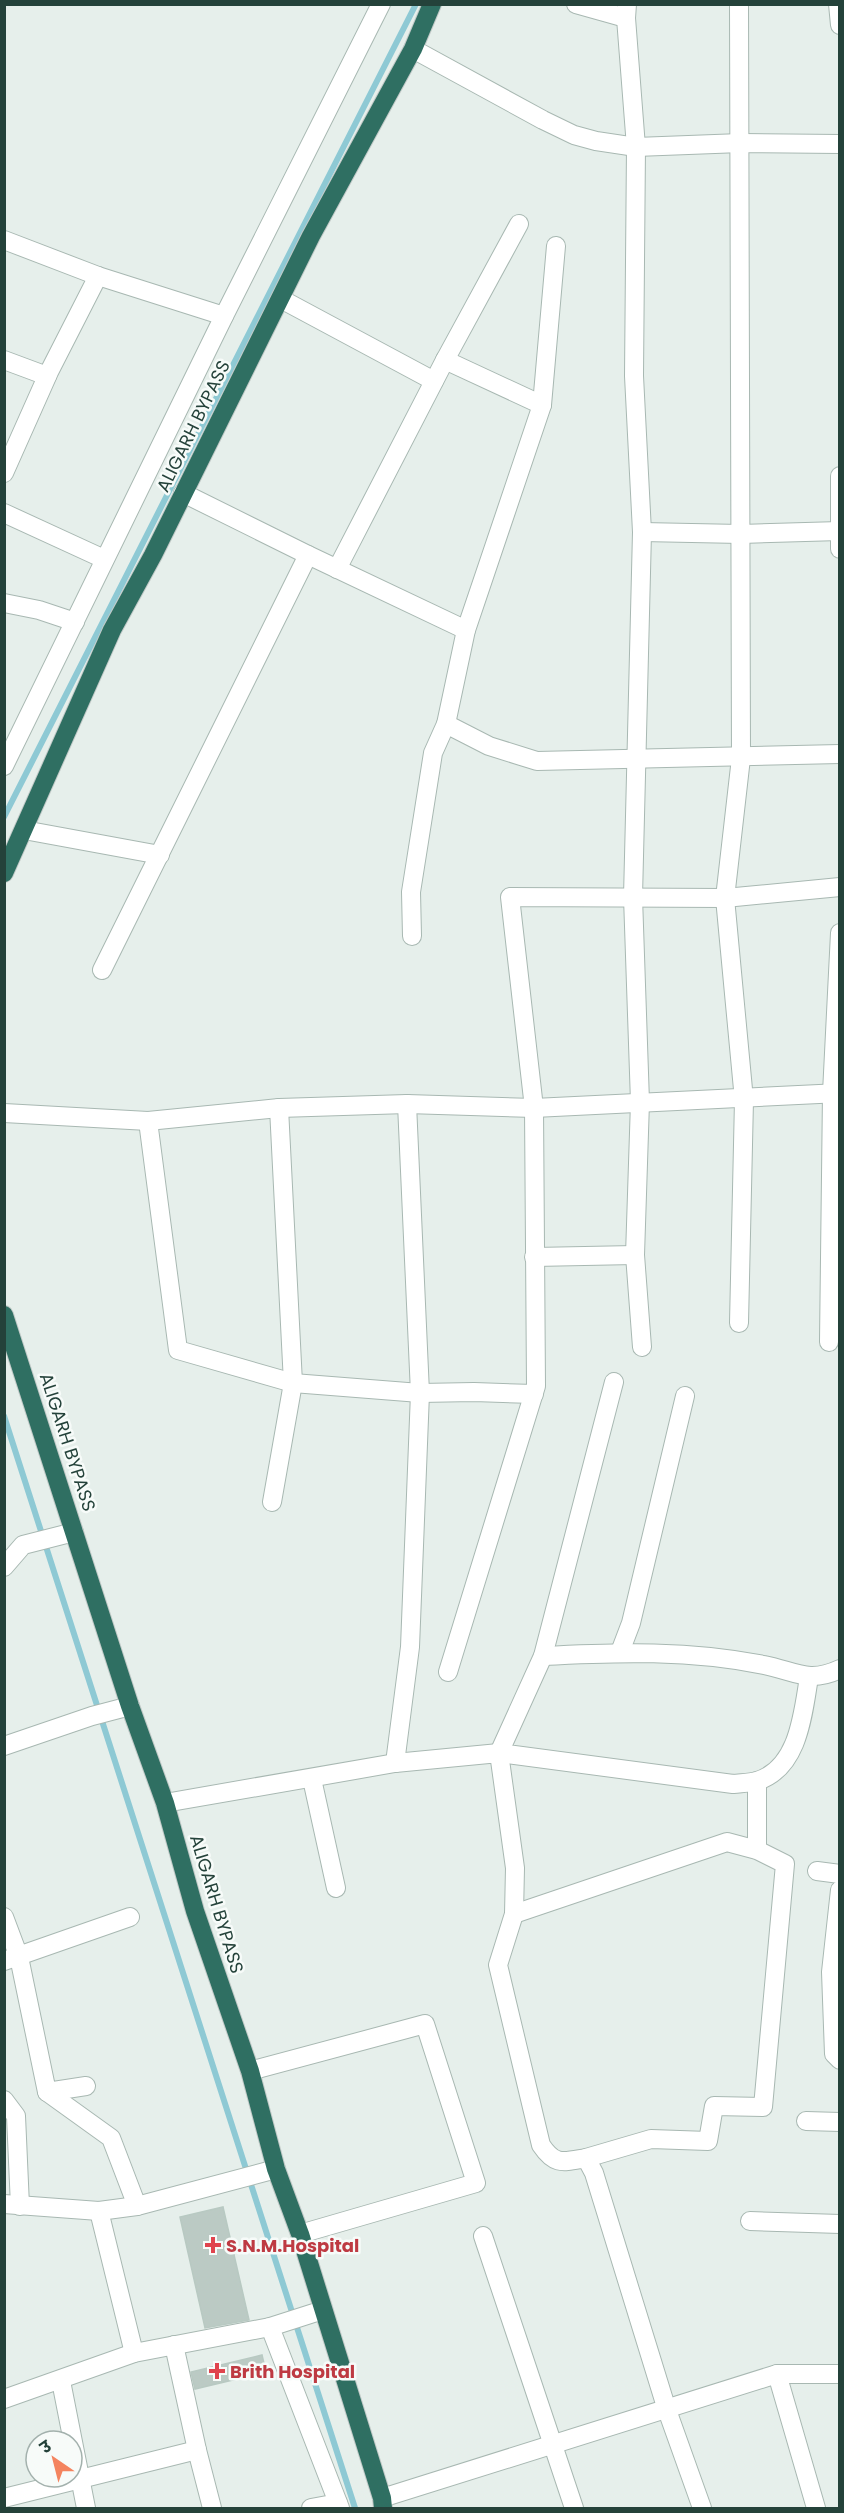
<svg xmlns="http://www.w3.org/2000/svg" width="844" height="2513" viewBox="0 0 844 2513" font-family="Poppins,'Noto Sans Devanagari',sans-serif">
<rect width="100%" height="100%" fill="#e6efeb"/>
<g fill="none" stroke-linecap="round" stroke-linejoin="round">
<!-- stream -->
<g stroke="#8ec9d4" stroke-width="6">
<path d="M4,817L416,4"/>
<path d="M4,1416L355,2508"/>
</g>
</g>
<!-- building -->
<g fill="#bbcac4" stroke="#b8c9c2" stroke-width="1.5">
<path d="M223,2207L249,2320L205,2328L180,2217Z"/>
<path d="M262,2355L266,2372L195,2389L191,2372Z"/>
</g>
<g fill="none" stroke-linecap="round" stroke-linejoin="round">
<!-- minor casing -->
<g stroke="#a8b8b2" stroke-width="20">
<g id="minor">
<path d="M576,4L626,18"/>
<path d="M627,4L626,18L636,147L634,376L642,532L633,897L640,1102L635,1255L642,1347"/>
<path d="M739,4L741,758L725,898L744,1100L739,1323"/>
<path d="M838,4L840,25"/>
<path d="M413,49L543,120L574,135L596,141L636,147L741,143L840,144"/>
<path d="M4,240L98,276L224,316"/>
<path d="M281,299L434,381"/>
<path d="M4,360L47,376"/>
<path d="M445,360L542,405"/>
<path d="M4,473L49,372L98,276"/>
<path d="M840,476V549"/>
<path d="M183,493L308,555L466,630"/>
<path d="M4,513L104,559"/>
<path d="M642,532L741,534L840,531"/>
<path d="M337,569L445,360L519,224"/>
<path d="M4,603L39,610L75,622"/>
<path d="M446,724L489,746L537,761L840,754"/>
<path d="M4,766L224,316L381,4"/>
<path d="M24,830L160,855"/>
<path d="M412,936L411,892L433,753L446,724L466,630L542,405L556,246"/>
<path d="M102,970L308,555"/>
<path d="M4,1113L148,1121L279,1108L407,1104L534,1108L840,1093"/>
<path d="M148,1121L178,1350L293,1383L420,1393L474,1392L534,1394"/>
<path d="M534,1257L635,1255"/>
<path d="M829,1342L832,1093L840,933"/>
<path d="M614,1382L543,1656L499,1753L733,1784C741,1783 750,1783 757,1781C799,1768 803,1713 809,1677"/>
<path d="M272,1502L293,1383L279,1108"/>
<path d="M4,1567L23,1545L74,1532"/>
<path d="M620,1652L631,1623L685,1396"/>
<path d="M543,1656C617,1652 691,1650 764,1665C795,1671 808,1684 840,1669"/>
<path d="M448,1672L536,1386L534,1108L510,897L725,898L840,887"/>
<path d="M4,1746L92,1716L130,1706"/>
<path d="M395,1763L410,1647L420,1393L407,1104"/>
<path d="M312,1779L336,1888"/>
<path d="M165,1803L395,1763L499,1753L515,1868L514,1914L498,1965L541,2145C555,2166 563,2162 586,2158L594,2173L667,2410L702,2508"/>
<path d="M757,1850V1781"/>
<path d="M817,1871L840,1874"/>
<path d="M840,1890L831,1972L834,2054L840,2060"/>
<path d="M514,1914L727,1842L757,1850L785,1864L763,2107L714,2106L708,2141L651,2139L586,2158"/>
<path d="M4,1917L19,1957L47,2092L86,2086"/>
<path d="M4,1961L130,1917"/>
<path d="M250,2071L425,2024L476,2183L300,2234"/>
<path d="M47,2092L111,2138L137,2206"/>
<path d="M4,2100L16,2116L20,2206"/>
<path d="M806,2121L840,2122"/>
<path d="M4,2204L99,2211L137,2206L276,2169"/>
<path d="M99,2211L134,2353"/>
<path d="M750,2221L840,2224"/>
<path d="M483,2236L574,2508"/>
<path d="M270,2327L340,2508"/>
<path d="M174,2345L197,2450L212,2508"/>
<path d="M777,2374L816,2508"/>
<path d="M61,2381L86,2508"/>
<path d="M4,2399L134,2353L270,2327L323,2310"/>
<path d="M4,2498L197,2450"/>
<path d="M382,2498L777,2374H840"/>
<path d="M311,2508L338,2503"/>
</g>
</g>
<!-- highway casing -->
<g stroke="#c2cac8" stroke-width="20">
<g id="highway">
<path d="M4,873L112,630L153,555L311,236L413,49L432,4"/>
<path d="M4,1315L130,1706L165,1803L195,1911L250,2071L276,2169L300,2234L382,2498L383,2508"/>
</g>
</g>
<!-- minor -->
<use href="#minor" stroke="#fff" stroke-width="18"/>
<!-- highway -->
<use href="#highway" stroke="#2f6f62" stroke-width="18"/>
</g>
<!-- markers -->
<g fill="#e0444e" stroke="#f7fbf9" stroke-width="2">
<path d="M210 2236h6v6h6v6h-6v6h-6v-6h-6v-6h6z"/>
<path d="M214 2362h6v6h6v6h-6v6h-6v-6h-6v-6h6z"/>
</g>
<g text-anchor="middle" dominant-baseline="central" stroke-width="5" stroke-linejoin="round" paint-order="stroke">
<!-- street labels -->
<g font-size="18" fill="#24423a" stroke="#f7fbf9">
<text transform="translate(193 426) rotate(-64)">ALIGARH BYPASS</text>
<text transform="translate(68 1442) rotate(72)">ALIGARH BYPASS</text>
<text transform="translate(217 1904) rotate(73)">ALIGARH BYPASS</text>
</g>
<!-- health labels -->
<g font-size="18" font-weight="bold" fill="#be3a42" stroke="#f7fbf9" text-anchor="start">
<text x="226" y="2245">S.N.M.Hospital</text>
<text x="230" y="2371">Brith Hospital</text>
</g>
</g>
<!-- border -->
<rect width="844" height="2513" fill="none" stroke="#24423a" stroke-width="12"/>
<!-- north arrow -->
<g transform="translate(54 2459) rotate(325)"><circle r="28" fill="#f7fbf9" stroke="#a3b1ad" stroke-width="1.5"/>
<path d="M0-4.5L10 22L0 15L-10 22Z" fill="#f4845f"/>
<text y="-9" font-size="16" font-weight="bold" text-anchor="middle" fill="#24423a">उ</text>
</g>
</svg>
